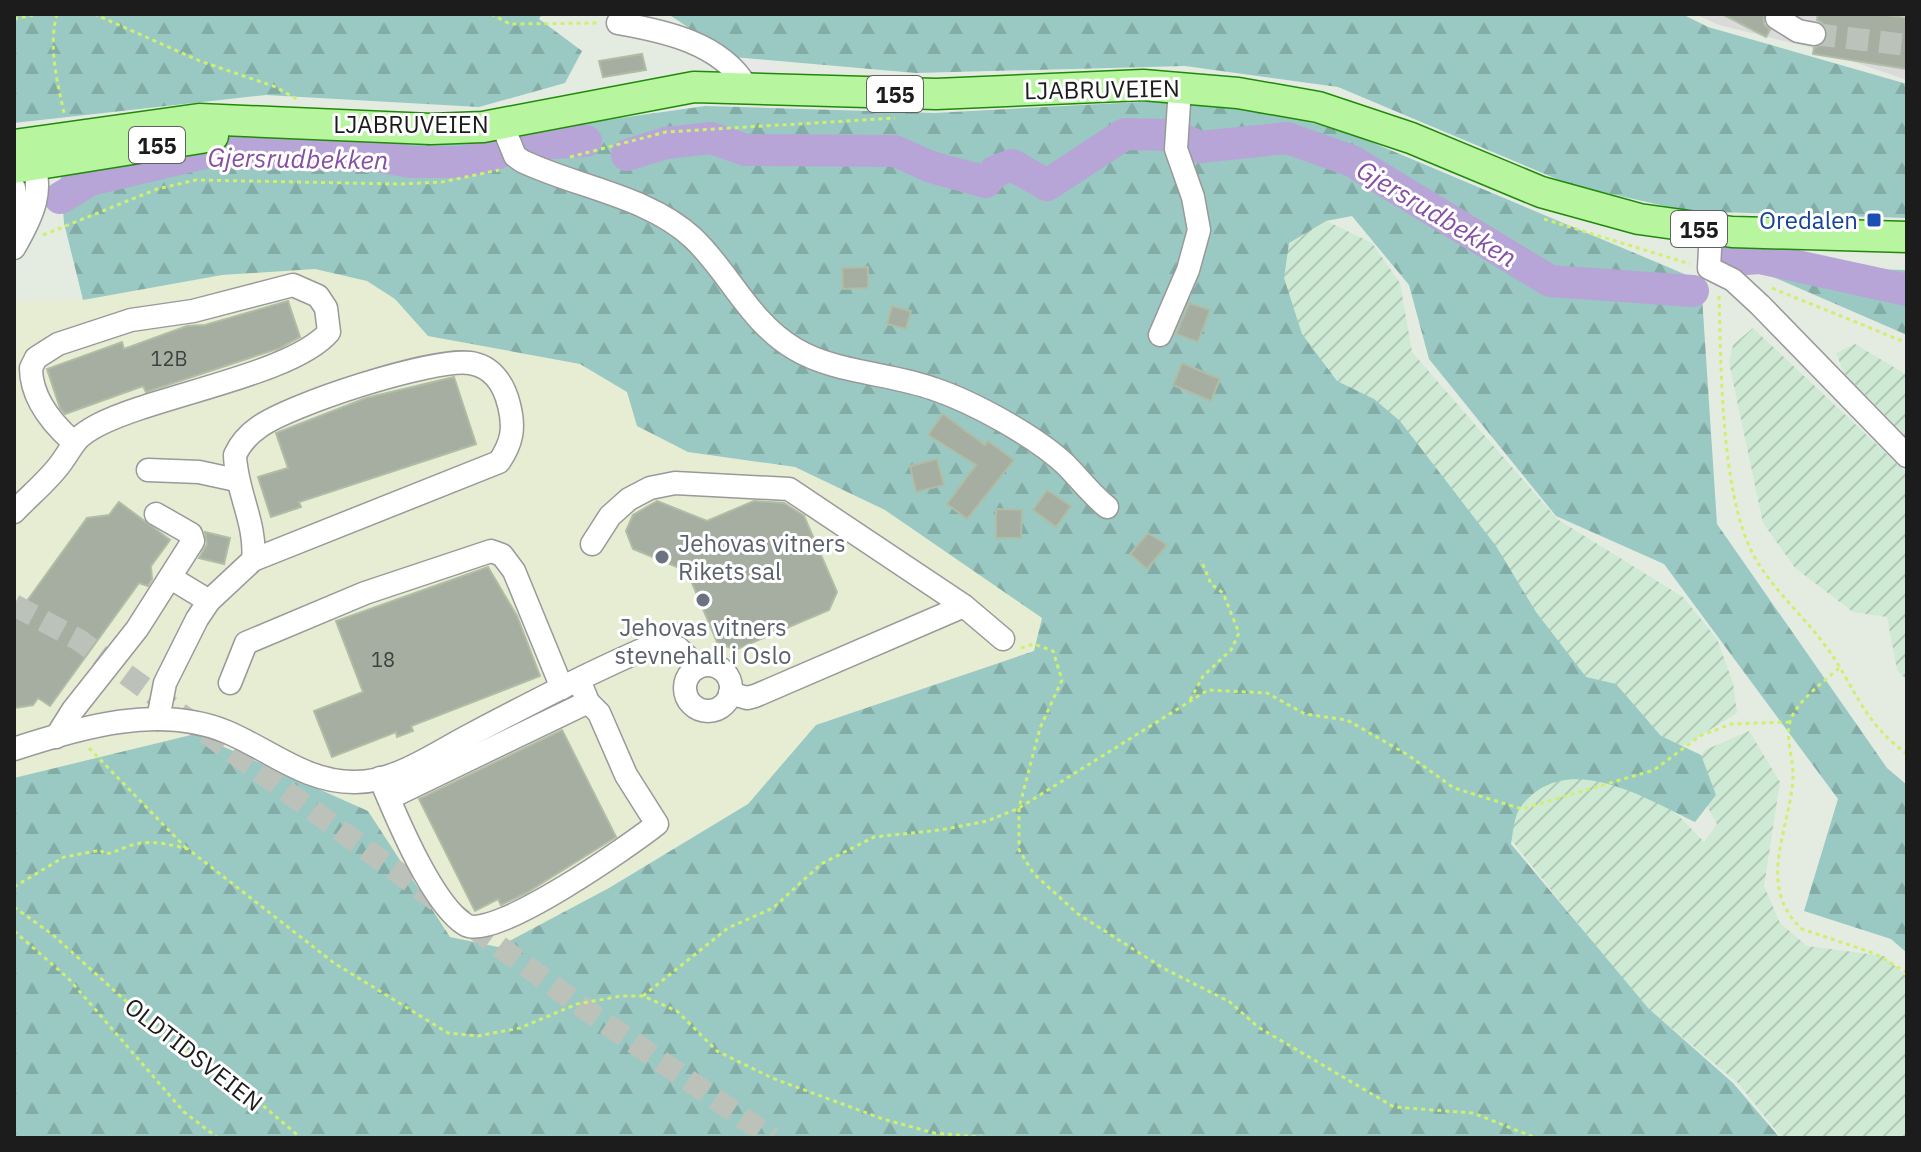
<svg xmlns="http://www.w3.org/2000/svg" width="1921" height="1152" viewBox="0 0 1921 1152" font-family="'IBM Plex Sans',sans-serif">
<defs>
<pattern id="farmland-furrows" width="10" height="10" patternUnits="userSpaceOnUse" patternTransform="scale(2)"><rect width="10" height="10" fill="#ceead4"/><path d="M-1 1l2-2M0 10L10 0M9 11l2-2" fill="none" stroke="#b0c8b5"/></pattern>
<pattern id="forest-firs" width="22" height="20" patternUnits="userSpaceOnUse" patternTransform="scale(2)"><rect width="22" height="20" fill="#99c9c2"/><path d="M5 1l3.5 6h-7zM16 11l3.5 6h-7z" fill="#83aca6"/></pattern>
</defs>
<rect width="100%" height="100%" fill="#e4ece2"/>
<!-- residential -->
<path fill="#d9dad9" d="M1695,14H1907V80L1813,48L1719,25Z"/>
<!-- commercial -->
<path fill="#e7edd2" d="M315,269L367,281L395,298L428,336L580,364L627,392L688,452L795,467L885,510L1042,617L1034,651L816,725L748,804L603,891L498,947L450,937L368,811L196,734L14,778V301L83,300L222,275Z"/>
<!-- farmland -->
<g fill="url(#farmland-furrows)">
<path d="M1308,212L1372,243L1400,283L1412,352L1557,519L1683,597L1717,639L1733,683L1737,713L1661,760L1641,742L1330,387L1300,334L1271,262Z"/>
<path d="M1753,328L1907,473V680L1897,670L1887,617L1853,612L1795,568L1763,523L1729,363L1733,345Z"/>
<path d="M1855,344L1907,375V438L1844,373L1836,353Z"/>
<path d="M1749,731L1780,782L1764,886L1780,923L1807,946L1884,956L1907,977V1138H1782L1738,1083L1641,1003L1505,832L1532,778L1639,775L1704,842L1717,824L1690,775L1705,750Z"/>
</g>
<!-- forest -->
<g fill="url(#forest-firs)">
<path d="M14,14H542L539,19L582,51L565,83L479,107L266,95L14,123Z"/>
<path d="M668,14H1682L1708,27L1907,84V218L1687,211L1571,185L1338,87L1185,66L916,73L733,57Z"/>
<path d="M1158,101L1257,107L1357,136L1701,281L1717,524L1887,768L1907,785V953L1891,939L1804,911L1838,799L1664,564L1556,516L1429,359L1409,285L1352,216L1326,221L1289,243L1284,278L1302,334L1337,381L1374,399L1400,421L1496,546L1536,612L1586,677L1616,684L1661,736L1701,755L1716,795L1695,822C1645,798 1564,747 1520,808C1514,816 1513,834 1511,844L1648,1008L1733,1083L1780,1138H14V778L195,734L368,811L450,937L498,947L609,888L748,804L816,725L1034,651L1042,618L885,510L795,467L688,452L637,426L627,392L580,364L428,336L395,299L367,281L315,269L222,275L83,300L64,223L60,169L270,133L578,124L705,106L934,113Z"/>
<path d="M1748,266L1907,270V335Z"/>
</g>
<!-- parking -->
<path fill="#e8e8e8" d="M733,57L776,65L782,74L727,73Z"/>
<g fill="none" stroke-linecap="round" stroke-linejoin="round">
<!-- river -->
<g stroke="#b8a5d7" stroke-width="32">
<path d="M1182,139L1200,147L1287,138L1352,161L1550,281L1693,291"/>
<path d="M519,145L586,141"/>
<path d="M627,155L666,143L711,138L746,150L895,151L931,167L986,182L994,172L1012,165L1047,185L1125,134L1168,135"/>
<path d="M60,198L90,180L209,152L376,156L410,162H462L496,154"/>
<path d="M1731,260L1760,258L1907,290"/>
</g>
</g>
<!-- building -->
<g fill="#a6aea2" stroke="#afbda5" stroke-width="2">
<path d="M1722,14H1764V24L1770,30L1766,37Z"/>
<path d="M1818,14H1878L1907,18V69L1813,54L1814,48L1824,44L1828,36L1824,24L1817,20Z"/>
<path d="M642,54L646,70L603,77L599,61Z"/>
<path d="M868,267V288L843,289L842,268Z"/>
<path d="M288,301L300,337L280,348L146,392L143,386L65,414L60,408L47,369L122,342L124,349L187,326L205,325Z"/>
<path d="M1189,303L1210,310L1198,342L1176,334Z"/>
<path d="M892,306L911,311L906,329L887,324Z"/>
<path d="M1182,363L1220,379L1211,401L1173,385Z"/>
<path d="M454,377L476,444L299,502L301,507L271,517L258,477L288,468L276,433L366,398Z"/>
<path d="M943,414L985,445L988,441L1014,460L967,519L947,504L976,465L928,435Z"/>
<path d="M937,459L944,485L916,492L910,466Z"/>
<path d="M1047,490L1071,506L1056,527L1033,510Z"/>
<path d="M657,501L707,521L754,501L784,503L804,516L837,592L829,610L735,650L717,642L687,571L633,549L626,531L633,515Z"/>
<path d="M119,502L170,540L151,566L152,579L148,586L139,583L50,706L38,698L33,705L14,708V619L87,518L109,515Z"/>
<path d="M996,509L1022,510L1021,538H996Z"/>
<path d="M205,532L230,538L224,564L199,558L207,544Z"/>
<path d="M1148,533L1167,545L1147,569L1130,554Z"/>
<path d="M488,567L517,616L540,676L411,726L413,731L397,737L396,732L332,757L314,711L363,692L336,621Z"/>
<path d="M562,730L616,837L526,893L501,905L498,899L475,911L419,799Z"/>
</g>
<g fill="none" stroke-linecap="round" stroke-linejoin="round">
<!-- minor-tunnel -->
<g stroke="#bcc2ba" stroke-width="22" stroke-dasharray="22 11" stroke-linecap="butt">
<path d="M1814,34L1907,45"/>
<path d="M14,605L79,640L585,1009L772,1138"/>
</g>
<!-- minor casing -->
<g stroke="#999" stroke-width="25">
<g id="minor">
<path d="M1777,18L1798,31L1814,34"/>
<path d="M618,23C664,31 721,43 746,86"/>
<path d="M502,124L515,156L522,161C576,187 648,196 693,238C730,273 749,322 795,349C835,373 890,373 934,389C973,402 1035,436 1065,464C1079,478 1091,494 1107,507"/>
<path d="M14,188L22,232"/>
<path d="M1711,230L1709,268L1733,280L1760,305L1907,456"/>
<path d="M14,248C32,217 47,188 29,153"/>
<path d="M1160,335L1188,270L1199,230L1193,197L1176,149L1180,87"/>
<path d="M148,470L199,472L236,480"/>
<path d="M14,512C29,496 48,481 61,463C76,442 74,438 98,425C156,395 292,375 329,332L326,308L318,296L293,285L193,311L131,320L58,344L36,358L31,368C31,397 52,423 72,441"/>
<path d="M592,544L610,516L629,499L650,488L675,483L789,489L964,606L1003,639"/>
<path d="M171,578L209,601"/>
<circle cx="708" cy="688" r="23"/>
<path d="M230,683L246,643L365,593L491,551L502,555L514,571L562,688"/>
<path d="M730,693L747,698L755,696L964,606"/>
<path d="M158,719L165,683L197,619L209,601L253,560L499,462C512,443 515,428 509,405C504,384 492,366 470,363C432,358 291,404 259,427C249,434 240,444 235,455C236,491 257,524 253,560"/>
<path d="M56,737L73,710L137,629L193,541L191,534L156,514"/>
<path d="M14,749C81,727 159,704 227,732C270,750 306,783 356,782C396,782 437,752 472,734C533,702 594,670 658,643L678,648L698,667"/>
<path d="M380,778C395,814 432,905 466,925C494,941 632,844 657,824L626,775L599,713L588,702L579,680"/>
<path d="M389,798L588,702"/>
</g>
</g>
<!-- major casing -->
<g stroke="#21890a" stroke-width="33">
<g id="major">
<path d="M14,145L199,119L431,129L483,127L694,87L936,94L1143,85L1238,93L1318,107L1411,138L1541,192L1639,219L1732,232L1907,237"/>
<path d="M14,168L213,136"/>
</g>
</g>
<!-- path -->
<g stroke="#cfef70" stroke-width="3" stroke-dasharray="4 4" stroke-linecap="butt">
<path d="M57,14C48,46 57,81 64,113"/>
<path d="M94,14L200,61L276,87L298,100"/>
<path d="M491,14L510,24L599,23"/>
<path d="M14,19L38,14"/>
<path d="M570,157L666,132L895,118"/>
<path d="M1544,219L1690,264"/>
<path d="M43,235L157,189L196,180L401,184L442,182L499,170"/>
<path d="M1772,288L1907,343"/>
<path d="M1719,296C1721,365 1721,494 1753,554C1771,588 1801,613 1824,644C1856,686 1860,720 1907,754"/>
<path d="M1021,648L1034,644L1053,651L1062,680L1040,728L1019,808V850L1034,874L1078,914L1163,968L1230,1002L1258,1027L1394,1107L1473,1113L1536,1138"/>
<path d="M1839,668C1824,682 1796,701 1790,722C1785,739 1794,760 1793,778C1790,830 1755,886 1802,929L1876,954L1907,973"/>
<path d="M1190,700L1203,676L1231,650L1239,633L1223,593L1211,584L1201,560"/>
<path d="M89,748L187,849"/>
<path d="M14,887L64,857L101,850L104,854C114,853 120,849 129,846C149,839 168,844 188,849L334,963L448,1033L478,1036L520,1028L577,1004L621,996H643L677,1011L717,1051L772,1078L883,1119L934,1133L990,1138"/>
<path d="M14,907L53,935L171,1042L226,1074L301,1138"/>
<path d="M14,931L68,978L184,1112L218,1138"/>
<path d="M643,996L728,928L773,908L821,864L874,837L940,830L987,821L1019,808L1208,690L1267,693L1305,714L1347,720L1408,755L1454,788L1522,809L1654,770L1700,736L1731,724L1790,722"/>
</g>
<!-- minor -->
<use href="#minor" stroke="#fff" stroke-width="22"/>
<!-- major -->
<use href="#major" stroke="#b7f59e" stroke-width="30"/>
</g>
<!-- markers -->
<rect fill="#1a4fb4" stroke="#fff" stroke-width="3" x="1866" y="212" width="16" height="16" rx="4"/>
<g fill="#6b7280" stroke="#fff" stroke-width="3">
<circle cx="662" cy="557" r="8"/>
<circle cx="703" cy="600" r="8"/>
</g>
<g text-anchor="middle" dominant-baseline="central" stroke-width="6" stroke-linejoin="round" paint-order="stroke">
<!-- number labels -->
<g font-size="20" fill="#3e403e">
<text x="169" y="358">12B</text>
<text x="383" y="659">18</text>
</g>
<!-- shield labels -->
<g fill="#fff" stroke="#606060" stroke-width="2">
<rect x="867" y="76" width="56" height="36" rx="6"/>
<rect x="129" y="127" width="56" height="36" rx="6"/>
<rect x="1671" y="211" width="56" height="36" rx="6"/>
</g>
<g font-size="22" font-weight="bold" fill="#1c1c1c">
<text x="895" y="94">155</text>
<text x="157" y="145">155</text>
<text x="1699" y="229">155</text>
</g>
<!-- street labels -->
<g font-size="24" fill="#1c1c1c" stroke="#fff">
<text transform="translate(1102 89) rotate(-1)">LJABRUVEIEN</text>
<text x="411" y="124">LJABRUVEIEN</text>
<text transform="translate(194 1054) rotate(38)">OLDTIDSVEIEN</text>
</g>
<!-- transit labels -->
<g font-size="24" fill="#164399" stroke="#fff" text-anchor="end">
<text x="1858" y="220">Oredalen</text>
</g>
<!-- worship labels -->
<g font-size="24" fill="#5b616d" stroke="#fff" text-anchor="start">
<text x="678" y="543">Jehovas vitners<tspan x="678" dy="28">Rikets sal</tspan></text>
<text x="703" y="627" text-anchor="middle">Jehovas vitners<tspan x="703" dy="28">stevnehall i Oslo</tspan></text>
</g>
<!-- water labels -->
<g font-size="26" font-style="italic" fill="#864fa4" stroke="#fff">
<text transform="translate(298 158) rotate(1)">Gjersrudbekken</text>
<text transform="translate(1437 213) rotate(31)">Gjersrudbekken</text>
</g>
</g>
<!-- border -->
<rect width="1921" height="1152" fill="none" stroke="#1c1c1c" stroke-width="32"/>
</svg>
